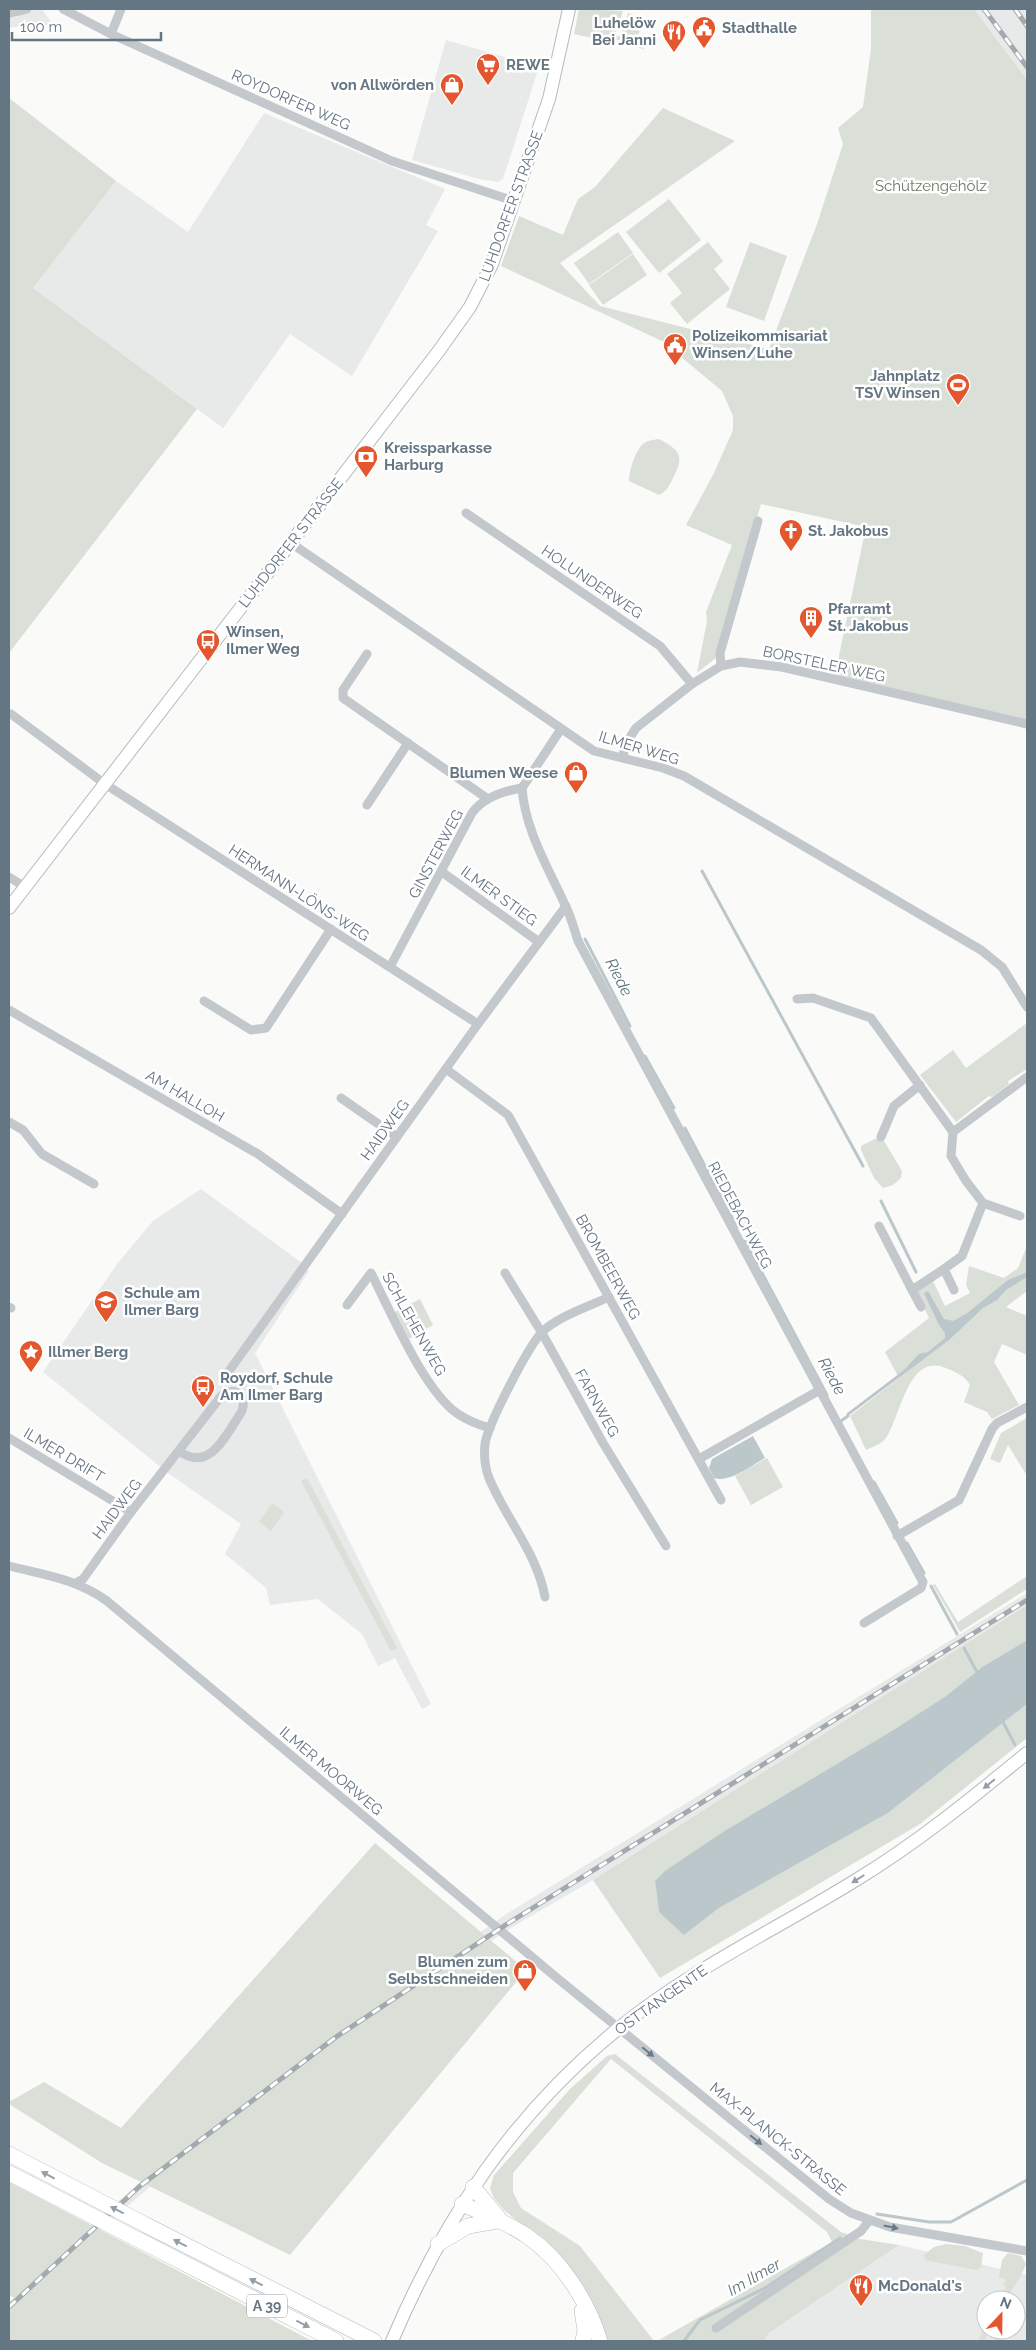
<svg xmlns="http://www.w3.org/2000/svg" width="1036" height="2350" viewBox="0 0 1036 2350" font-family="Raleway,sans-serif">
<rect width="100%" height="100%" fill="#fafaf8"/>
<!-- built -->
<g fill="#e8e9e9" fill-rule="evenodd">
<path d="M9,9H42L53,25H30L9,28Z"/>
<path d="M974,9H1027V80Z"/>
<path d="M446,40L539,67L503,179L498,182L479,179L412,160Z"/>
<path d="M264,113L445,189L426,225L438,231L352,376L290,334L223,428L33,288L116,181L188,232Z"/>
<path d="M201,1189L302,1263L309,1271L255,1353L431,1704L422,1709L395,1658L378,1666L362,1634L318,1599L270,1605L266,1588L225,1554L241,1524L168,1473L43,1372L117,1264L153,1221Z"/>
<path d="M1027,1593V1605L593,1880L514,1926L383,2012L203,2142L103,2227L26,2300L9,2303L85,2230L200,2131L441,1959L508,1913Z"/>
<path d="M899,2245L1027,2275V2341H764L769,2333ZM986,2300H1016V2330H986Z"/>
</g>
<!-- green -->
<g fill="#dadfd7">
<path d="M579,9L623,11L615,35L627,39L629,35L622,32L628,13L644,18L636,42L645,45L644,49L574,34Z"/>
<path d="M871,9H974L1027,80V720L835,675L866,527L761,504L717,657L697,673L707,621L706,612L732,545L686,525L714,473L733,430V416L722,391L662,341L501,266L519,216L563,235L578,199L595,187L663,108L735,141L560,263L600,306L769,349L817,224L843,144L838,128L863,107L871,49Z"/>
<path d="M9,98L116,181L33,288L197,409L9,653Z"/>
<path d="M669,199L701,240L659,273L626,232Z"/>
<path d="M618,232L633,253L589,284L574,263Z"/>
<path d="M708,242L723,261L714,269L730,289L687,324L670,303L682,293L667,274Z"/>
<path d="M750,242L787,256L764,321L726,307Z"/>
<path d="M633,254L647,275L603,305L589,285Z"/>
<path d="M659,439C680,450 685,456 673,478C669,486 667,491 659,495L629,481C629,471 635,451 643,444C648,440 653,440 659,439Z"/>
<path d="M1027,1023V1069L1008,1081L1009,1084L992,1097L989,1096L956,1122L920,1075L953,1050L966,1068Z"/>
<path d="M877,1138L884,1141L902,1171L901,1178L893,1185L883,1188L874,1178L861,1150V1146Z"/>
<path d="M1027,1246V1291L1006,1307L1027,1316V1355L1002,1344L994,1362L1019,1405L992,1419L987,1412L964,1402L970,1385C964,1375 957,1373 946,1368C908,1352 901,1416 886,1438C882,1444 872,1447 866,1450L850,1416L899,1378L885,1352L929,1318L915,1290L933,1281L945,1306L970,1293L966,1285L969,1266L1004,1278L1018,1268Z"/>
<path d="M420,1299L433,1325L409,1339L395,1312Z"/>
<path d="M1027,1418V1476L1008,1445L1000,1463L990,1459L1001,1433Z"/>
<path d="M767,1458L783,1487L751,1505L735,1476Z"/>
<path d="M307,1478L397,1648L391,1651L301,1481Z"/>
<path d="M272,1503L284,1512L271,1531L259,1522Z"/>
<path d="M1027,1576V1589L960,1632L933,1585L935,1584L958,1622Z"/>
<path d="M1027,1605V1640L982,1667L946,1696L890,1732L726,1830L655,1881L659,1912L685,1934L719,1908L888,1813L1027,1704V1738L920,1824L660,1978L593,1880Z"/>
<path d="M375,1843L526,1970L290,2255L102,2163L9,2104V2102L44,2082L121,2128Z"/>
<path d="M615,2054L841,2232L860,2239L899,2245L769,2333L764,2341H657L832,2242L827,2232L611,2059L513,2173V2192L521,2208L580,2246L654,2341H604L550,2248L504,2210L494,2198L490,2188L494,2175L570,2089L607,2056Z"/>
<path d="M9,2182L312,2341H9V2303L14,2298L9,2295Z"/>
<path d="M946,2244L965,2246L983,2253L981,2268L976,2270L925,2260L924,2255L934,2247Z"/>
<path d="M1008,2253L1021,2256L1026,2264L1021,2276L1005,2300H1001L1006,2287L1003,2286L1006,2280L999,2277L1002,2260Z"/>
<path d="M986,2317V2330H990L984,2341H978L982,2333Z"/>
</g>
<!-- water -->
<g fill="#bbc7cb">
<path d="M1027,1272V1277L1006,1290L997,1300L983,1308L949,1340L848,1416L846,1414L904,1370L919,1354L928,1352L945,1338V1333L939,1325L924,1293L928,1291L944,1319L953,1321L966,1314L1008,1280Z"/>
<path d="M753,1436L765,1458C751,1466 730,1483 714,1478L709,1468L712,1459Z"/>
<path d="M1027,1640V1704L888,1813L719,1908L684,1935L659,1912L655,1881L665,1871L726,1830L890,1732L946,1696L982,1667Z"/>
</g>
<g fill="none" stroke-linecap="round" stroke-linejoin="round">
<!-- stream -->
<g stroke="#bbc7cb" stroke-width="3">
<path d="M702,871L863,1166"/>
<path d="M585,939L630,1026"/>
<path d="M645,1056L674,1108"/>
<path d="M685,1128L737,1227"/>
<path d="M881,1201L916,1272"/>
<path d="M745,1241L827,1395"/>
<path d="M841,1421L848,1416"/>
<path d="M874,1482L897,1523"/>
<path d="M907,1543L924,1573"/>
<path d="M931,1586L957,1634"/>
<path d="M964,1648L978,1674"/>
<path d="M1003,1722L1015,1745"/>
<path d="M877,2214L929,2222H951L1027,2180"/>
<path d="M684,2341L700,2320L765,2288L840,2238"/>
</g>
<!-- secondary casing -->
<g stroke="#b3babf" stroke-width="14">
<g id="secondary">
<path d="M9,908L438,352L470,307L492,264L549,99L569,9"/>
<path d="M392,2341C444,2218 514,2113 619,2028C691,1969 777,1929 856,1880C917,1843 972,1798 1027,1753"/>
</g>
</g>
<!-- motorway casing -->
<g stroke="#b4b9bd" stroke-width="16">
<g id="motorway">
<path d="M9,2154L88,2195"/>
<path d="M9,2173L75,2207"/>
<path d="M473,2187L498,2217"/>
<path d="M462,2204C484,2214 507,2222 527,2236C562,2260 588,2302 600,2341"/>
<path d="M146,2225L374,2341"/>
<path d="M133,2237L336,2341"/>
<path d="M438,2244L468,2226L497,2221"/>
<path d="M582,2311L585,2330L583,2341"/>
</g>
</g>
<!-- minor -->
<g stroke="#c3c8cc" stroke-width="9">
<path d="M63,9L111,34L392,161L514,201"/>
<path d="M9,13L27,9"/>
<path d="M111,34L121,9"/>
<path d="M466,513L660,646L692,684"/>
<path d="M291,543L594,751L663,768L684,776L981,950L1002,967L1027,1007"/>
<path d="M367,654L343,690V698L488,799"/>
<path d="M721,666L720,653L758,521"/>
<path d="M11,714L105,784L478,1024"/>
<path d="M623,758L625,745L636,728L692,684L721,666L740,662L782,667L1027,724"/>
<path d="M522,788C525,830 548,867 565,905C571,916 574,929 578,941L923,1582L921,1588L864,1623"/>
<path d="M522,788L561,729"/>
<path d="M367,805L408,743"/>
<path d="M442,872L539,942"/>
<path d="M9,877L25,887"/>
<path d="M390,967L472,813C484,797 503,791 522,788"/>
<path d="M797,999L813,998L871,1018L953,1132"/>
<path d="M204,1001L251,1030L266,1028L331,929"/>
<path d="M9,1010L258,1154L342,1214"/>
<path d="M446,1069L508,1115L721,1500"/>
<path d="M341,1098L397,1137"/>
<path d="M9,1122L23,1130L42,1154L94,1184"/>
<path d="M881,1137L894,1106L920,1085"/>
<path d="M1020,1216L983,1203L966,1181L951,1156L953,1132L1027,1077"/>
<path d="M879,1226L912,1290L944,1269"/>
<path d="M505,1273L542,1333L603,1443L666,1546"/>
<path d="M912,1290L921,1307"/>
<path d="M954,1290L944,1269L962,1256L983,1203"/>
<path d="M347,1305L371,1273C390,1310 424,1391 458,1414C467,1420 479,1425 490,1428"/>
<path d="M9,1307L11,1308"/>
<path d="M229,1371L478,1024L566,906"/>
<path d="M9,1438L131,1512"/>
<path d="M699,1459L818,1391"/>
<path d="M897,1536L959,1500L992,1429L997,1423L1027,1407"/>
<path d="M9,1566C45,1575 76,1579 107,1601L557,1978L829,2199L851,2213L890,2227L1027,2251"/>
<path d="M76,1583L83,1579L131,1512L222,1395C236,1386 247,1395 242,1411C227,1433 210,1474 179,1451"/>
<path d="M545,1597C537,1553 506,1519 489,1478C485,1468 484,1454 485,1444C488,1424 528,1347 542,1332C559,1316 588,1307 609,1297"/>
<path d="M716,2328L861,2231L869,2221"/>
</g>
<!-- secondary -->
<use href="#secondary" stroke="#fff" stroke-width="12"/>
<!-- motorway -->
<use href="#motorway" stroke="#fff" stroke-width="15"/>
<!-- rail casing -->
<g stroke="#a2aab0" stroke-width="5">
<g id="rail">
<path d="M984,9L1027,67"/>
<path d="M1015,9L1027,26"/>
<path d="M9,2307L140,2186L336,2037L507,1924L1027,1600"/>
</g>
</g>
<!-- rail -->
<use href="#rail" stroke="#fff" stroke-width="3" stroke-dasharray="9" stroke-linecap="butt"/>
<!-- motorway-bridge casing -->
<g stroke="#b4b9bd" stroke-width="16" stroke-linecap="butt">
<g id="motorway-bridge">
<path d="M88,2195L146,2225"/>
<path d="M75,2207L133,2237"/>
</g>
</g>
<!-- motorway-bridge -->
<use href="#motorway-bridge" stroke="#fff" stroke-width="15"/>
</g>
<!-- one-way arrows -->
<defs><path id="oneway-solid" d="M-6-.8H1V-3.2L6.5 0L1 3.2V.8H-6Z" transform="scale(1.25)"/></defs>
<g fill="#939fa8">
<use href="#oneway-solid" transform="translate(989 1784) rotate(141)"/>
<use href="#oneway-solid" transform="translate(858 1879) rotate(148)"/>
<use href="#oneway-solid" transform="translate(48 2175) rotate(-152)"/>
<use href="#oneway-solid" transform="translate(117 2210) rotate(-153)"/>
<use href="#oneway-solid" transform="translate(180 2243) rotate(-153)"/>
<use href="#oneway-solid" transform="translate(256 2282) rotate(-153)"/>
<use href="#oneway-solid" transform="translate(303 2324) rotate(27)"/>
</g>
<g fill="#6a7a87">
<use href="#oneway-solid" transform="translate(648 2052) rotate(39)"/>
<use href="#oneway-solid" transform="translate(756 2140) rotate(39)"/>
<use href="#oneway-solid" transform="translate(891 2227) rotate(12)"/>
</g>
<!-- icons -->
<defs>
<g id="civic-pin" transform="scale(1.25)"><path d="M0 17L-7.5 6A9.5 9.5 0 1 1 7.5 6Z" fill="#e4572e" stroke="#fff"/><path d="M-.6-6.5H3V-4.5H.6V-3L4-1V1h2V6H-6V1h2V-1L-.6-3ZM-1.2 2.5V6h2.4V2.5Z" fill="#fff"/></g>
<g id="restaurant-pin" transform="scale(1.25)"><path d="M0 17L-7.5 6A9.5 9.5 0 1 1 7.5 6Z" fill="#e4572e" stroke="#fff"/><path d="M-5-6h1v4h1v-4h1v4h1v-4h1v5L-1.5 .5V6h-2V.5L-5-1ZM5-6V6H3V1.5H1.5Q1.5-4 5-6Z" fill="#fff"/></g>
<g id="supermarket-pin" transform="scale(1.25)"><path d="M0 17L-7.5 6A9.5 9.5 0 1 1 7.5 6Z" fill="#e4572e" stroke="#fff"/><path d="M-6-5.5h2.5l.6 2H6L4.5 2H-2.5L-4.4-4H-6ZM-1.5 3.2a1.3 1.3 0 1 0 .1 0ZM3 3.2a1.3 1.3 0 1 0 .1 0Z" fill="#fff"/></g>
<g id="shop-pin" transform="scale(1.25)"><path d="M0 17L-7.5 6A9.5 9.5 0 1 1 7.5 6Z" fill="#e4572e" stroke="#fff"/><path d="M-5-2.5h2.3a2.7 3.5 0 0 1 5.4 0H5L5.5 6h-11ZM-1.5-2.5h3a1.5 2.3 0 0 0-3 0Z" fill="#fff"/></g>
<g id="stadium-pin" transform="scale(1.25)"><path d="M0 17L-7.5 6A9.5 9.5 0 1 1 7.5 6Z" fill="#e4572e" stroke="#fff"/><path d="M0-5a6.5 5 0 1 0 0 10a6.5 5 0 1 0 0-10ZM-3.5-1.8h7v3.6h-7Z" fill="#fff"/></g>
<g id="bank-pin" transform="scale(1.25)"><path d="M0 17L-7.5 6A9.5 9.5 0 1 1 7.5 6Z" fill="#e4572e" stroke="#fff"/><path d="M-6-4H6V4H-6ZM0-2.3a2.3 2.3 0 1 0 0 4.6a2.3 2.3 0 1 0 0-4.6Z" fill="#fff"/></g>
<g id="church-pin" transform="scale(1.25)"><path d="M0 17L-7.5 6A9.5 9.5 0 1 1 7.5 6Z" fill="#e4572e" stroke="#fff"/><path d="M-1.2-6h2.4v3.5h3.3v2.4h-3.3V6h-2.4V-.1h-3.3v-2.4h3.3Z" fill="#fff"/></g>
<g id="building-pin" transform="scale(1.25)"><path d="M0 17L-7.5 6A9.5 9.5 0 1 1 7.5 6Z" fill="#e4572e" stroke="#fff"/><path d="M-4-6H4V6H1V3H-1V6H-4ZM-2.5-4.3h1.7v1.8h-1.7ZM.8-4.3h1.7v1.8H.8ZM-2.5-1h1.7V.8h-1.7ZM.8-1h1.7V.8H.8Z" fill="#fff"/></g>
<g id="bus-pin" transform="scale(1.25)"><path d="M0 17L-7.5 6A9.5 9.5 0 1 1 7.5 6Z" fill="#e4572e" stroke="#fff"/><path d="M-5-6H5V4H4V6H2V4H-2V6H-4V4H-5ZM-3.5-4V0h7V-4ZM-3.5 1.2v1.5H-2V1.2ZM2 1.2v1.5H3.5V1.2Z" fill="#fff"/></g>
<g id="school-pin" transform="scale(1.25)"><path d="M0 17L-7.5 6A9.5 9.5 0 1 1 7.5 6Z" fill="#e4572e" stroke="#fff"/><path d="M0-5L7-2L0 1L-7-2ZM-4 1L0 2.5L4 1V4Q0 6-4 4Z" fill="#fff"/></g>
<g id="sight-pin" transform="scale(1.25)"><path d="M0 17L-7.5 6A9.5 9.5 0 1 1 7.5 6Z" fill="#e4572e" stroke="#fff"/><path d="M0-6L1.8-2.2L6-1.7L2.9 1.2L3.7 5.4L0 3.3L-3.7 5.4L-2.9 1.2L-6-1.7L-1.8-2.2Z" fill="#fff"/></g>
</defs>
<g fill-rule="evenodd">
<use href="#civic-pin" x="704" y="28"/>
<use href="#restaurant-pin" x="674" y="32"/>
<use href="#supermarket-pin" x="488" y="65"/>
<use href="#shop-pin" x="452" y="85"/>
<use href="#civic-pin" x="675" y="345"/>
<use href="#stadium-pin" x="958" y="385"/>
<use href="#bank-pin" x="366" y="457"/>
<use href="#church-pin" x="791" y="531"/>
<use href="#building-pin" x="811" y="618"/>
<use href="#bus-pin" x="208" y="641"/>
<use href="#shop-pin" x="576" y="773"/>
<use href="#school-pin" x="106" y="1302"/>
<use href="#sight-pin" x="31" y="1352"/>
<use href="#bus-pin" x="203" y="1387"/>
<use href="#shop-pin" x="525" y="1971"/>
<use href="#restaurant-pin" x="861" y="2286"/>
</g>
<g text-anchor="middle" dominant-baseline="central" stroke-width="5" stroke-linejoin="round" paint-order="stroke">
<!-- shield labels -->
<rect fill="#fff" stroke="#939fa8" stroke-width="1" x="247" y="2294.5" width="40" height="23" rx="4"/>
<g font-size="14" font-weight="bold" fill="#657683">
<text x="267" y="2306">A 39</text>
</g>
<!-- poi labels -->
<g font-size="15" font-weight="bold" fill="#657683" stroke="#fff" text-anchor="start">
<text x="656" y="23" text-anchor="end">Luhelöw<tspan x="656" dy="17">Bei Janni</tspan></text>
<text x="722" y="28">Stadthalle</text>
<text x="506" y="65">REWE</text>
<text x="434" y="85" text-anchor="end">von Allwörden</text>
<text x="692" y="336">Polizeikommisariat<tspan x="692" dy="17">Winsen/Luhe</tspan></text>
<text x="940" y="376" text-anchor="end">Jahnplatz<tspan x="940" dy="17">TSV Winsen</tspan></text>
<text x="384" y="448">Kreissparkasse<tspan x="384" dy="17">Harburg</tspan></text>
<text x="808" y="531">St. Jakobus</text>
<text x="828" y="609">Pfarramt<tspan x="828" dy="17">St. Jakobus</tspan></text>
<text x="226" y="632">Winsen,<tspan x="226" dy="17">Ilmer Weg</tspan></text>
<text x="558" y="773" text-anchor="end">Blumen Weese</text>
<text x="124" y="1293">Schule am<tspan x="124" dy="17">Ilmer Barg</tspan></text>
<text x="48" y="1352">Illmer Berg</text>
<text x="220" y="1378">Roydorf, Schule<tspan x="220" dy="17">Am Ilmer Barg</tspan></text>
<text x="508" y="1962" text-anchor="end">Blumen zum<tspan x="508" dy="17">Selbstschneiden</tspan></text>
<text x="878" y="2286">McDonald's</text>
</g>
<!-- street labels -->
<g font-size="15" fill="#657683" stroke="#fff">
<text transform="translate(291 100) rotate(24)">ROYDORFER WEG</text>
<text transform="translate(511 206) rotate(-70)">LUHDORFER STRASSE</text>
<text transform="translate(291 543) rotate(-52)">LUHDORFER STRASSE</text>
<text transform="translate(592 582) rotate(34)">HOLUNDERWEG</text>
<text transform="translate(824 664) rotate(12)">BORSTELER WEG</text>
<text transform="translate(639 748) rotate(17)">ILMER WEG</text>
<text transform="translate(436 854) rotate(-62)">GINSTERWEG</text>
<text transform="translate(299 893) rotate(33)">HERMANN-LÖNS-WEG</text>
<text transform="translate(499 896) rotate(36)">ILMER STIEG</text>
<text transform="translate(185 1096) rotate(30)">AM HALLOH</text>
<text transform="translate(385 1130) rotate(-54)">HAIDWEG</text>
<text transform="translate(740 1215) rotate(62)">RIEDEBACHWEG</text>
<text transform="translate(608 1267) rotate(61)">BROMBEERWEG</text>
<text transform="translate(414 1324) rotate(61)">SCHLEHENWEG</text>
<text transform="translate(597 1403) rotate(61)">FARNWEG</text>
<text transform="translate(64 1455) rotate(31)">ILMER DRIFT</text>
<text transform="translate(117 1509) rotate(-53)">HAIDWEG</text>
<text transform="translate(331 1771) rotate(40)">ILMER MOORWEG</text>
<text transform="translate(661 2000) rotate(-35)">OSTTANGENTE</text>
<text transform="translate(778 2139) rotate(39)">MAX-PLANCK-STRASSE</text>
</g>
<!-- park labels -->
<g font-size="15" fill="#687a64" stroke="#fff">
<text x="931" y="186">Schützengehölz</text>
</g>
<!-- water labels -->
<g font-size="16" font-style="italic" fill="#60757c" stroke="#fff">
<text transform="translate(619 977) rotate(63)">Riede</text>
<text transform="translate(832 1376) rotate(62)">Riede</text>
<text transform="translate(754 2277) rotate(-30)">Im Ilmer</text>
</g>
</g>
<!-- border -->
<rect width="1036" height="2350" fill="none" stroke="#657683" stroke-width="20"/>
<!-- north arrow -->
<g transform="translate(1001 2315) rotate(22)"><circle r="24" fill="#ffffff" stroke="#c1c8cd"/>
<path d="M0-4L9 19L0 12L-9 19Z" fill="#e4572e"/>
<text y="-8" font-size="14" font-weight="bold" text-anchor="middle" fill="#657683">N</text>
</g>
<!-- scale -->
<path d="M12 32v8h149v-8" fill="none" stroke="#657683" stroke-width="2.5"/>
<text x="20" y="32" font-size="15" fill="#657683" stroke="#ffffff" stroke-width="4" paint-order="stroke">100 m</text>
</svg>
